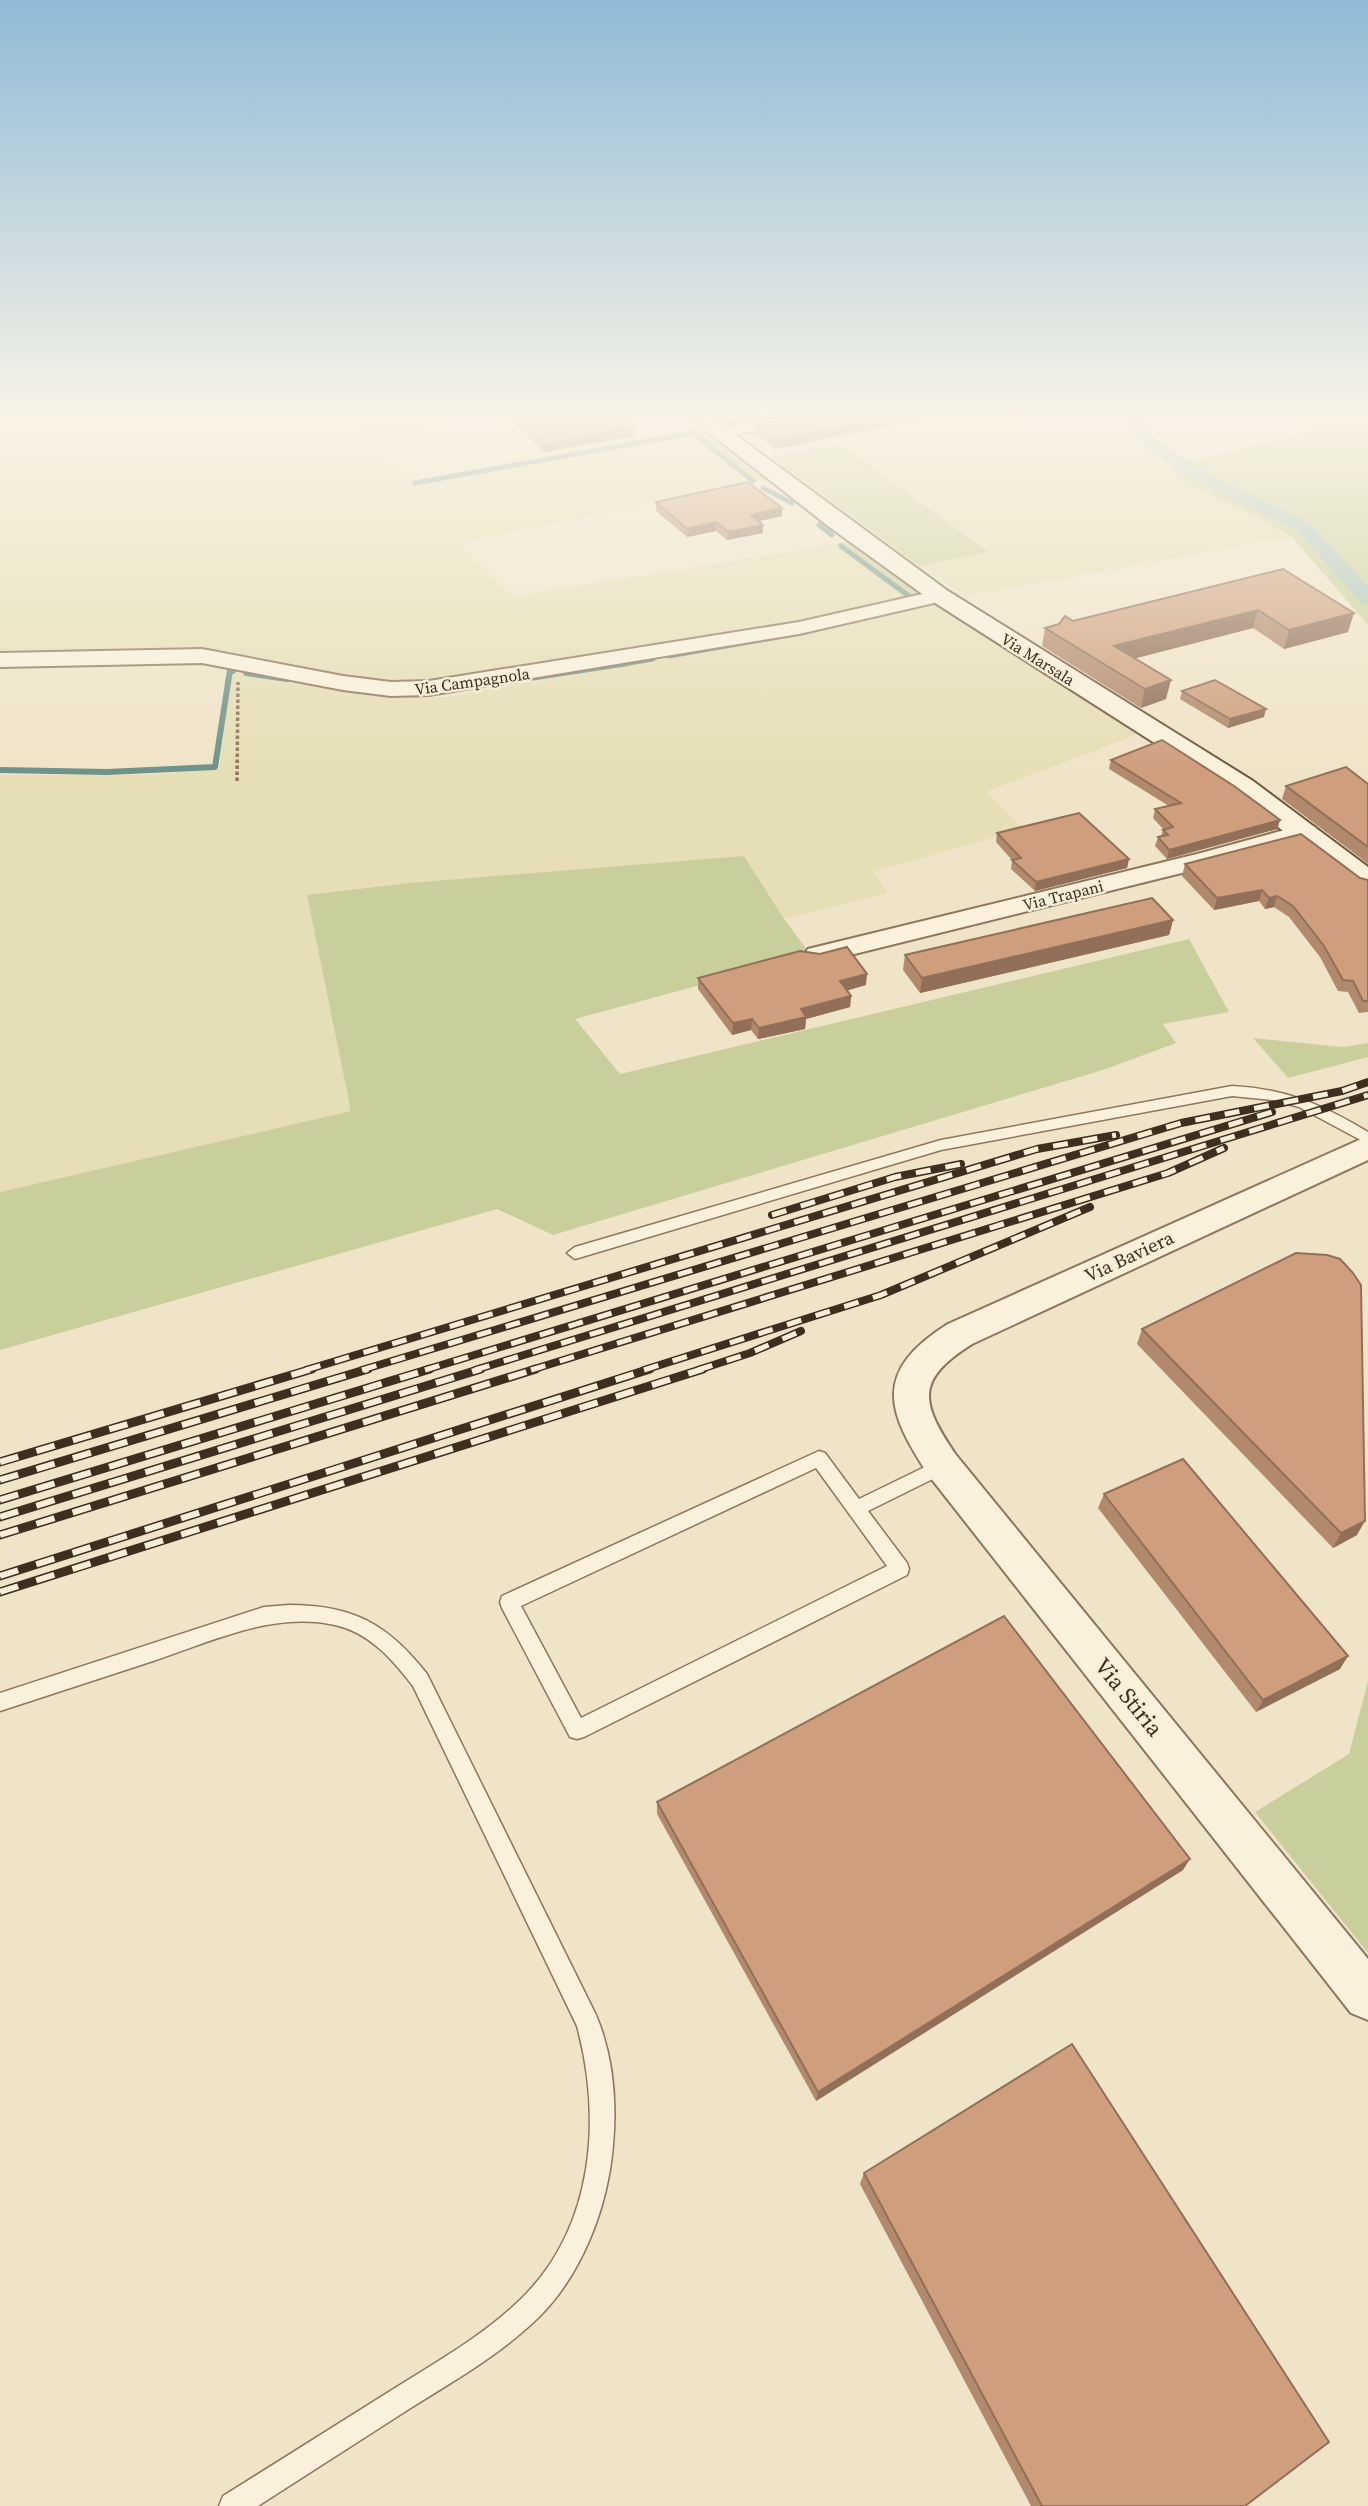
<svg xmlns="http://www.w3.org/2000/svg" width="1368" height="2506" viewBox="0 0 1368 2506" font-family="'Source Serif 4',serif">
<rect width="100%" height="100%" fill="#f0e4c8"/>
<!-- farmland -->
<g fill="#e6deb5">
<path d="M0,419H125L126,423L155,419H353L412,482L693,430L756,482L457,543L512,597L835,544L905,598L753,629L440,680H386L334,674L209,649L145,648L0,653Z"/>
<path d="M986,419L1004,431L1013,430L1026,440L1070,432L1101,453L1149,445L1165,464L1292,537L966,596L919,566L987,551L841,444Z"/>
<path d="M1294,419H1368V425L1310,431Z"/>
<path d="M936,604L1144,732L986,792L1023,829L873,872L888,893L784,919L744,856L409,883L307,895L352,1111L0,1192V775H150L219,769L232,673L376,696L446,697L790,638Z"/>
</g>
<!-- green -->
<g fill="#c9cf9b">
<path d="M353,419H455L372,439Z"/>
<path d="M1368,425V625L1292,537L1248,512L1188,486L1149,445L1157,440L1189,462L1310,431Z"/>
<path d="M706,428L770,479L756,482L693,430Z"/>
<path d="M841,444L988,552L919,566L770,456Z"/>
<path d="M854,541L923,591L921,594L905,598L835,544Z"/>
<path d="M744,856L784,919L811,955L575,1019L620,1074L1189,939L1229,1012L1163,1024L1176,1043L1106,1069L553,1235L497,1209L0,1350V1192L351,1111L307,895L409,883Z"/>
<path d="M1253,1038L1343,1047L1368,1043V1057L1288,1078Z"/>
<path d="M1368,1681V1953L1255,1812L1349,1754Z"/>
</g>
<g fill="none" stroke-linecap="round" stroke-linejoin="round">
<!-- stream-far1 -->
<g stroke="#6f938a" stroke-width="5">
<path d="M698,437L753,481"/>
<path d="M415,483L693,433"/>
<path d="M763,488L792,503"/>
<path d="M819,525L832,535"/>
<path d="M841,546L909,596"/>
<path d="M669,656L806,632"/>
<path d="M617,665L653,659"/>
</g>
<!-- stream -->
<g stroke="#6f938a" stroke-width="6">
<path d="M246,673L287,679"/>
<path d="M492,684L628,663"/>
<path d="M0,770L107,772L215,767L230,670L233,671"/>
</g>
<!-- canal -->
<path fill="#a9c4bc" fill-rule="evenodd" d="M1124,419H1139L1159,442L1215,477L1310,523L1368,587V605L1361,603L1298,531L1203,485L1147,448Z"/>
<!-- lane casing -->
<g stroke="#8d765c" stroke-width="3">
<g id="lane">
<path d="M1232,1086C1287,1089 1321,1104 1368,1132V1144L1299,1107L1273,1100L1232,1096L941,1150L575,1259L567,1253L575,1247L941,1140Z"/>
<path d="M819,1451L825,1453L859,1499L937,1461L943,1459L949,1461L952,1466L949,1471L868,1511L907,1563L909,1569L907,1575L584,1737L577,1739L570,1737L502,1608L500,1602L502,1596ZM816,1468L887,1566L581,1718L521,1606Z"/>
<path d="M289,1605C353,1605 388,1624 427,1674L596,2015C613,2055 617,2102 613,2145C608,2206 583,2273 539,2317C501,2354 454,2381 409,2409C359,2441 308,2474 258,2506H219L223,2496C281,2460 338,2424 395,2388C438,2361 484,2335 521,2299C594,2228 602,2119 577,2026L413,1686C392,1659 370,1633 335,1625C273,1611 210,1642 153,1661C102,1678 51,1694 0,1711V1693L264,1607Z"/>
</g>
</g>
<!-- street casing -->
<g stroke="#8d765c" stroke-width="4">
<g id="street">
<path d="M768,419H804L795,424L720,437L711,432L720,427Z"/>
<path d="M940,590L947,592L950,596L947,600L799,634L429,695L391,696L343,690L202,663L0,667V653L202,649L343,676L391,682L429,681L799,622Z"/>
<path d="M1306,824L1315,827L1319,832L1315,837L1218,864L818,963L808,961L804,955L808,949L1201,853Z"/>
<path d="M1368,1136V1160L972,1344C915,1380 920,1402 956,1455L1368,1959V2020L1351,2013L930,1477C886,1411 872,1372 948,1324Z"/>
</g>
</g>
<!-- secondary casing -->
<g stroke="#6f573f" stroke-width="4">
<path id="secondary" d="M692,419H714L948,591L1253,781L1368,867V890L1357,887L1233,793L932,601L828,526Z"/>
</g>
<!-- path -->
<path stroke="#8d765c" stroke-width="3.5" stroke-dasharray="3.5 2.5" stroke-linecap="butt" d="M237,781L238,682"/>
<!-- lane -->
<use href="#lane" fill="#faf1dc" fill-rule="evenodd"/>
<!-- street -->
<use href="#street" fill="#faf1dc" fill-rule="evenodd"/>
<!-- secondary -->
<use href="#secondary" fill="#faf1dc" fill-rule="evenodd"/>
<!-- rail-far1 casing -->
<g stroke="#3d2e20" stroke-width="8">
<g id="rail-far1">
<path d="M772,1215L895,1177L961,1164"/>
<path d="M306,1370L1037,1149L1116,1135"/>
<path d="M362,1370L1181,1123L1342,1091L1368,1082"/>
<path d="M425,1370L1272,1112"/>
<path d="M475,1370L1368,1095"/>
<path d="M531,1370L1168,1173L1224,1148"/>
<path d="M644,1370L881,1295L1090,1207"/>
<path d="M698,1370L750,1353L801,1331"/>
</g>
</g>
<!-- rail casing -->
<g stroke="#3d2e20" stroke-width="9">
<g id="rail">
<path d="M0,1462L312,1369"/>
<path d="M0,1480L368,1369"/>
<path d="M0,1500L430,1369"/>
<path d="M0,1517L481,1369"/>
<path d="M0,1535L536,1369"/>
<path d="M0,1576L650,1369"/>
<path d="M0,1592L703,1369"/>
</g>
</g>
<!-- rail-far1 -->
<use href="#rail-far1" stroke="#f7eed8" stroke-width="5" stroke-dasharray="15" stroke-linecap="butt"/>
<!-- rail -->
<use href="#rail" stroke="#f7eed8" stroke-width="6" stroke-dasharray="19" stroke-linecap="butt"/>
</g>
<!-- wall -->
<g fill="#b2896c">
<path d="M515,418H623L634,428V436L544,452L515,424Z"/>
<path d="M795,418L775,449L755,434V425Z"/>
<path d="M656,502L782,516L759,521L763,533L727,540L716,531L687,537L656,511Z"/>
<path d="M1283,569L1348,632L1284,649L1253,628L1135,658L1166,699L1141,708L1042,646L1045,628Z"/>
<path d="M1182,691L1264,717L1228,728L1180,699Z"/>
<path d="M1111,760L1280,820L1277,829L1167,859L1155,846L1158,837L1161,836L1163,830H1164L1153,818L1155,809L1169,806L1109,769Z"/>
<path d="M1368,784V864L1346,847L1282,799L1286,786Z"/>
<path d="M997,833L1129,859L1127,868L1035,891L1011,869L1012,860L996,842Z"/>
<path d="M1185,864L1360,878L1368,880V1012L1359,1013L1348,992L1338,991L1320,957L1289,917L1274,907L1265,909L1259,901L1214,910L1182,876Z"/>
<path d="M1173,920L1169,935L920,993L903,970L905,955Z"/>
<path d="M698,978L866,985L847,990L851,996L850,1007L806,1019L805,1029L758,1039L751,1030L732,1035L698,989Z"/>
<path d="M1142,1329L1357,1535L1333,1548L1137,1344Z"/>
<path d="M1104,1494L1340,1669L1256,1712L1098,1508Z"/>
<path d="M657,1802L1183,1870L816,2101L657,1814Z"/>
<path d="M864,2173L1245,2506H1031L860,2184Z"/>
</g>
<!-- shaded-wall -->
<g fill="#916f58">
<path d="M739,418H755L739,421Z"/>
<path d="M887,418H927L775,449V441Z"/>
<path d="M634,428V436L544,452V444Z"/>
<path d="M782,508V516L751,523V515Z"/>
<path d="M716,522V531L687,537V529Z"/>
<path d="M763,525V533L727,540L728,532Z"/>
<path d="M1258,610L1253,628L1110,665L1114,646Z"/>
<path d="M1354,613L1348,632L1284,649L1289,630Z"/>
<path d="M1171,680L1166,699L1141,708L1145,689Z"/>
<path d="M1266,709L1264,717L1228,728L1230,719Z"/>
<path d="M1280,820L1277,829L1167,859L1169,850Z"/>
<path d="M1129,859L1127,868L1035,891L1036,882Z"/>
<path d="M1262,890L1259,901L1214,910L1217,898Z"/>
<path d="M1277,896L1274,907L1265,909L1269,898Z"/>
<path d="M1173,920L1169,935L920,993L922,978Z"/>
<path d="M867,974L866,985L839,993L840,981Z"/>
<path d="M851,996L850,1007L806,1019L805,1029L758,1039L759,1028L801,1009Z"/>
<path d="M752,1019L751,1030L732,1035L733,1023Z"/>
<path d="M1365,1521L1357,1535L1333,1548L1341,1533Z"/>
<path d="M1348,1656L1340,1669L1256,1712L1263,1700Z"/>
<path d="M1190,1859L1183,1870L816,2101L818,2092Z"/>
</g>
<!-- building -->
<g fill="#cf9f7d" stroke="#916f58" stroke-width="2">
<path d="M517,418H623L634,428L544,444Z"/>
<path d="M795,418H887L775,441L755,425Z"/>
<path d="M748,482L782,508L751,515L763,525L728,532L716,522L687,529L656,502Z"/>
<path d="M1283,569L1354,613L1289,630L1258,610L1114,646L1171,680L1145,689L1045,628L1059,624L1065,616L1073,621Z"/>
<path d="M1215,680L1266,709L1230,719L1182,691Z"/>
<path d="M1162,740L1234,786L1280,820L1169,850L1158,837L1168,835L1163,830L1173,827L1155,809L1181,803L1111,760Z"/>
<path d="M1346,767L1368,784V847L1286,786Z"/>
<path d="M1079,813L1129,859L1036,882L1012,860L1021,858L997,833Z"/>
<path d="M1301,834L1360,878L1368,880V1001H1363L1353,981L1343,980L1324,946L1293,906L1277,896L1269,898L1262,890L1217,898L1185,864Z"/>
<path d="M1152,898L1173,920L922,978L905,955Z"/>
<path d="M847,947L867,974L840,981L851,996L801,1009L806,1017L759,1028L752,1019L733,1023L698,978L800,951L820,954Z"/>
<path d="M1296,1253L1327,1255L1340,1259L1353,1273L1361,1285L1365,1521L1341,1533L1142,1329Z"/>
<path d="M1183,1459L1348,1656L1263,1700L1104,1494Z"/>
<path d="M1004,1616L1190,1859L818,2092L657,1802Z"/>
<path d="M1072,2044L1329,2442L1245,2506H1042L864,2173Z"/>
</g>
<!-- sky -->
<linearGradient id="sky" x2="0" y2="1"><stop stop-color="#8fbad6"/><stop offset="0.54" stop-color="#f8f3e6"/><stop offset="1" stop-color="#f8f3e6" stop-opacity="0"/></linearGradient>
<rect width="1368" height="769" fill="url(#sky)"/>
<g text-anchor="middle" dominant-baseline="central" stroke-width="5" stroke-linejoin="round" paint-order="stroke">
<!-- far-street labels -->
<g font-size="16" fill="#3d2e20" stroke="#f7eed8">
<text transform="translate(1038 659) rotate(32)">Via Marsala</text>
<text transform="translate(472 681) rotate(-8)">Via Campagnola</text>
<text transform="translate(1063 895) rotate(-14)">Via Trapani</text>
</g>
<!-- street labels -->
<g font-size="19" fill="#3d2e20" stroke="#f7eed8">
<text transform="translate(1129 1256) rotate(-25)">Via Baviera</text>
</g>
<!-- near-street labels -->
<g font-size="23" fill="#3d2e20" stroke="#f7eed8">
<text transform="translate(1129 1697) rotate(51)">Via Stiria</text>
</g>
</g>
</svg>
